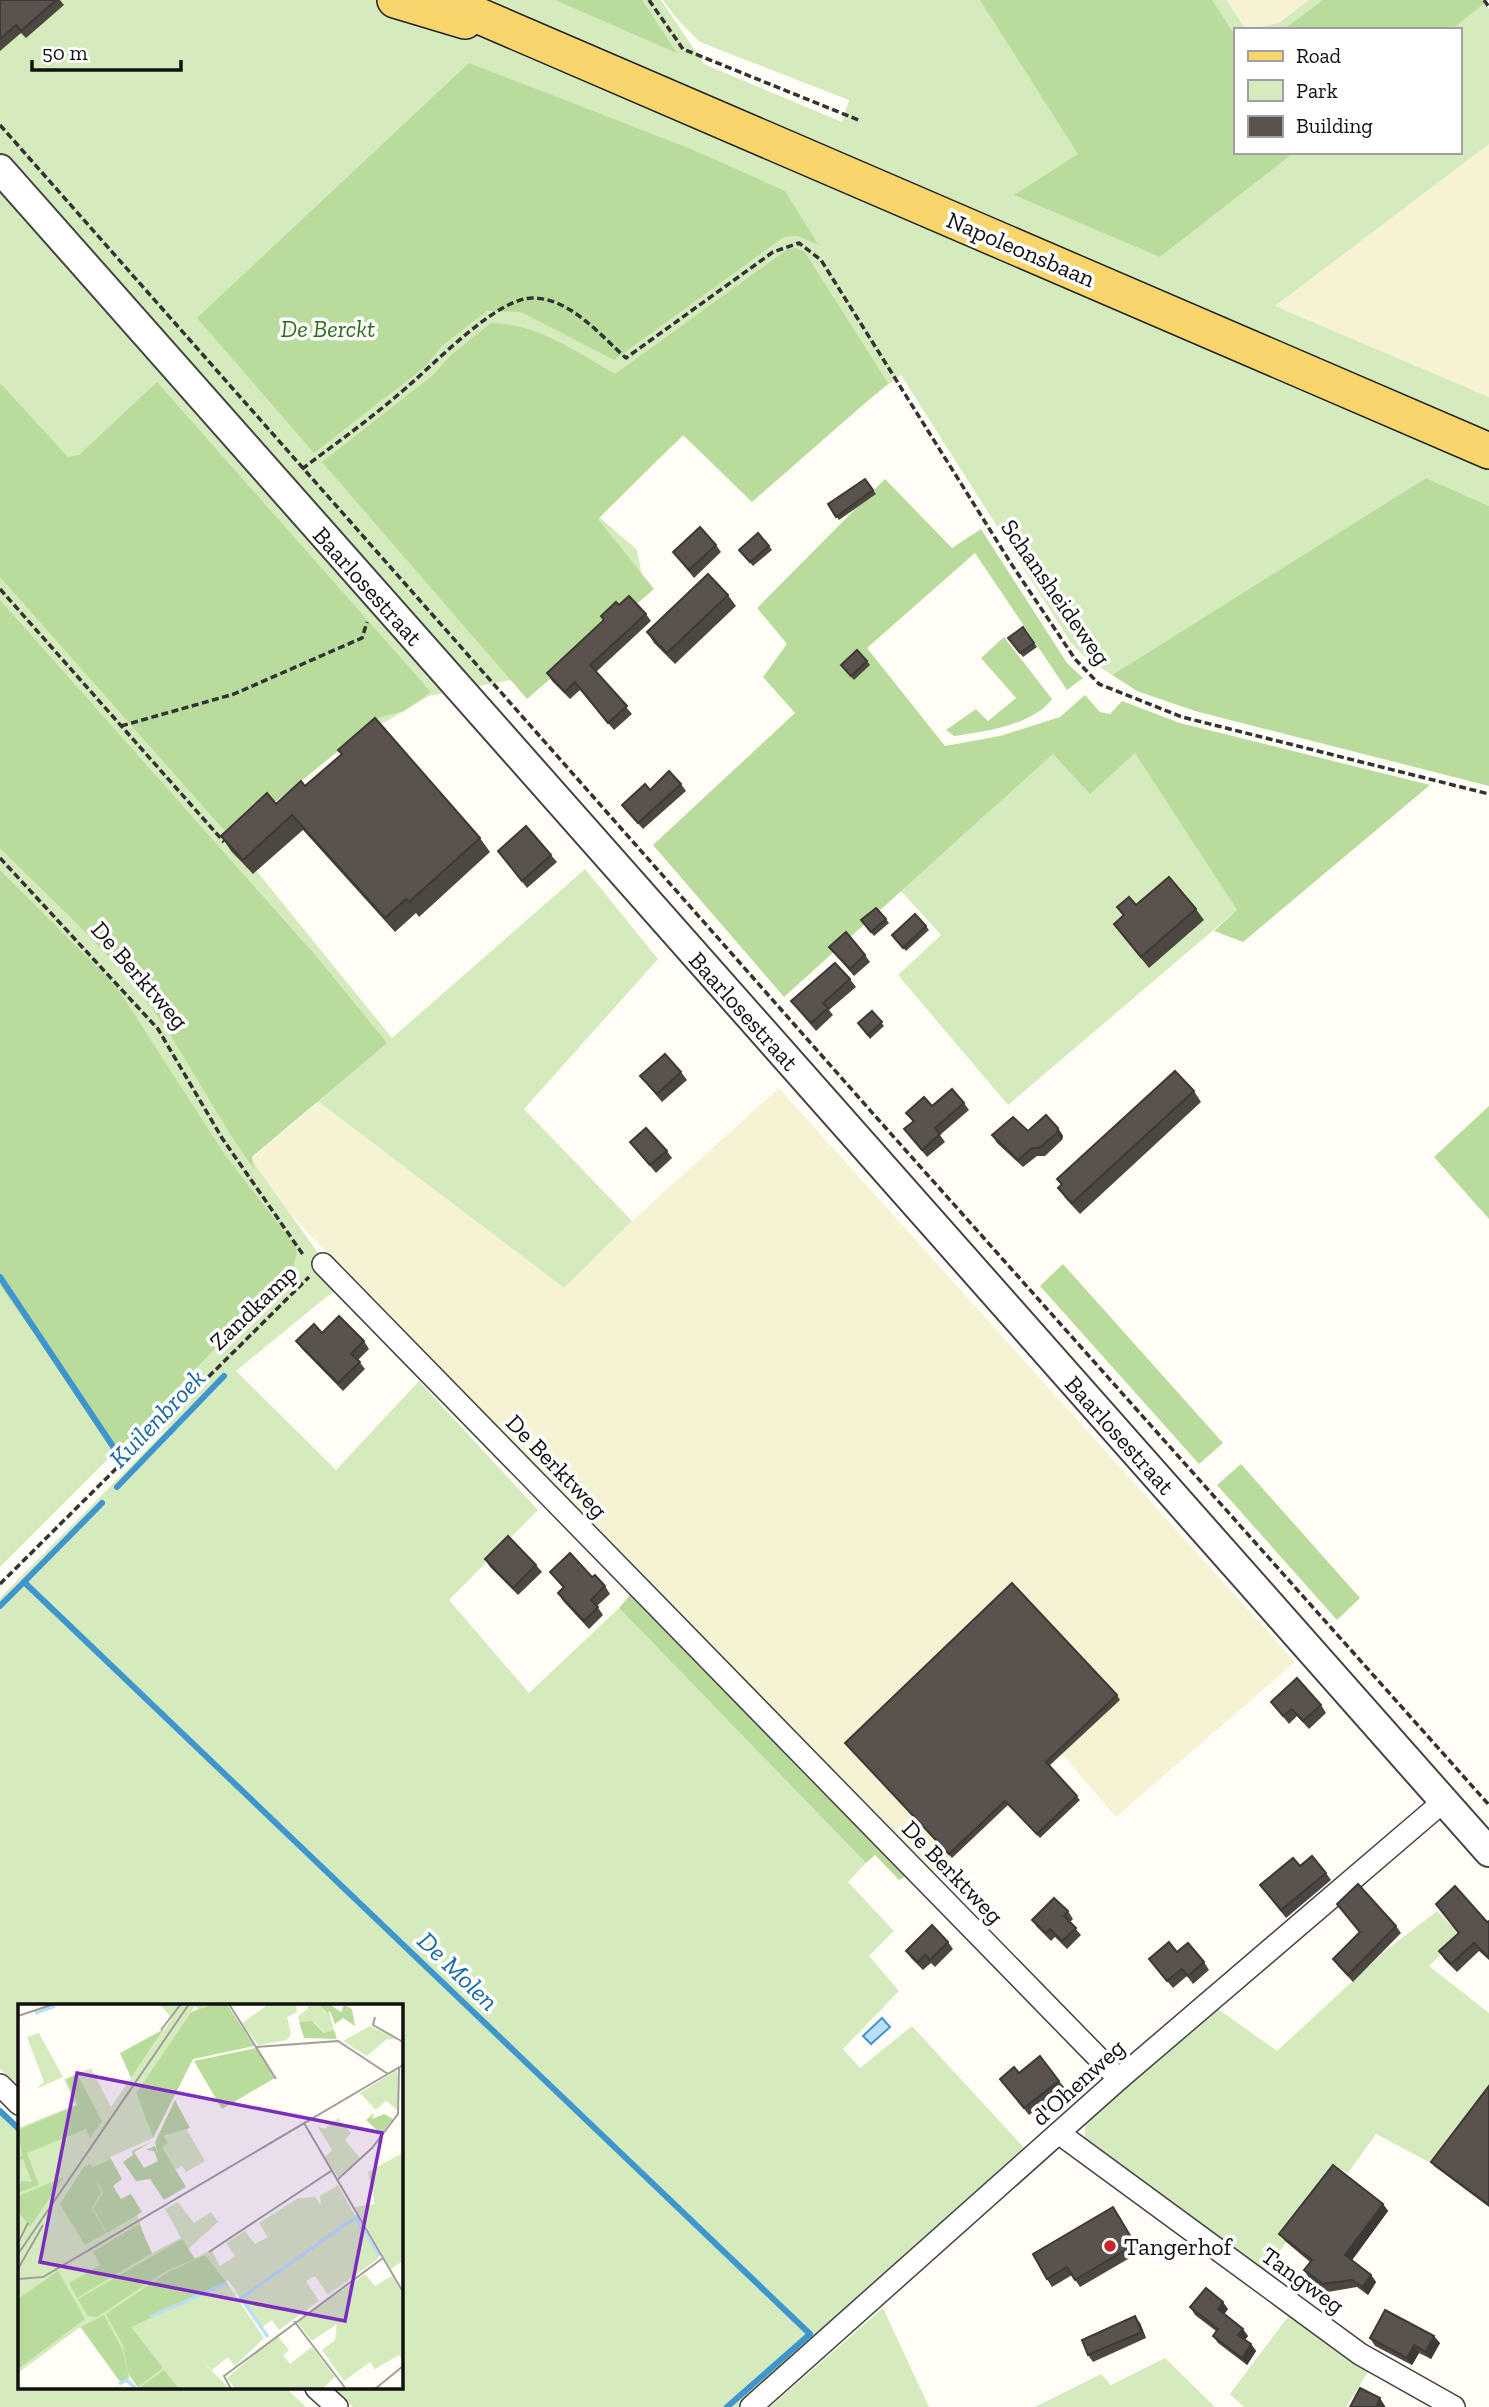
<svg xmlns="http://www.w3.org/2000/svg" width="1489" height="2407" viewBox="0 0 1489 2407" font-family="'Zilla Slab',serif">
<rect width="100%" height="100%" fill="#fffdf5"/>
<!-- farmland -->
<g fill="#f6f3d4">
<path d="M1212,0H1323L1283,30H1235Z"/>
<path d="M1489,144V397L1275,306Z"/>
<path d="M779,1088L1295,1662L1116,1817L1061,1753L933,1873L345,1273L265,1186L252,1162V1158L319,1102L564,1288L632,1221Z"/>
</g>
<!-- green -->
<g fill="#d5ebbd">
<path d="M0,0H661L704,64L842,122L849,100L700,42L677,19L663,0H1226L1246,30L1279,23L1309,0H1477L1444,30H1235V152L1160,257L1295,152H1459V30H1451L1485,3L1489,9V144L1275,306L1489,397V506L1426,478L1112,675L1088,660L1071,643L901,375L760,484L683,436L597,515L637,550L645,591L527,677L429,696L217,822L392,1038L585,869L658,959L524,1109L632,1221L564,1288L319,1102L326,1096L248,1155L341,1285L236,1371L336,1470L419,1381L538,1510L449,1600L529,1693L619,1608L866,1863L848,1882L894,1931L869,1956L899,1991L843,2049L860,2068L912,2026L1027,2151L739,2407H353L332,2388H401V2006H19V2088L0,2069V1598L172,1424L137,1452L0,1266Z"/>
<path d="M1135,752L1237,910L1008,1105L898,975L941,935L901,891L1053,754Z"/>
<path d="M0,1286L117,1450L0,1567Z"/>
<path d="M1437,1911L1461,1935L1429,1966L1489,2013V2105L1440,2168L1376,2134L1348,2173L1341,2169L1262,2275L1084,2140L1086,2123L1218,2009L1277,2051L1384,1952Z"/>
<path d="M0,2114L19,2133V2388H286L306,2407H0Z"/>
<path d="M883,2308L929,2407H770Z"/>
<path d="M1290,2314L1373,2364L1346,2407H1244L1230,2394Z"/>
<path d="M1165,2358L1215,2407H1035L1101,2374L1111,2385Z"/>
</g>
<!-- forest -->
<g fill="#b9dc9c">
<path d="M555,0H642L677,53Z"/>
<path d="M980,0H1212L1235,35V152H1295L1160,257L1014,195L1078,154Z"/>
<path d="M1323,0H1482L1485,3L1451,30H1283Z"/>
<path d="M469,63L691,149L785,191L818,244L797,236L784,237L614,360L521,312L487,311L442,346L426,366L314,453L197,318Z"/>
<path d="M795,248L804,251L888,383L752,502L683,435L598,519L654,589L527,699L322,462L433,375L451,355L491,323C538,324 575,351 615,374L788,249Z"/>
<path d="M157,382L431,692L404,711L380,717L231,838L0,577V383L68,457L79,455Z"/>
<path d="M1426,478L1489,506V786L1195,711L1137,691L1112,675Z"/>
<path d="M885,479L952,548L981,529L1067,663L1083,678L1067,690L975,553L867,648L945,746L1000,736L1060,717L1085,695L1100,712L1110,714L1122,701L1180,723L1430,785L1243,942L1214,931L1237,910L1135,753L1090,794L1053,754L784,997L653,845L795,713L763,677L787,644L757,608Z"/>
<path d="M0,600L316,956L387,1043L252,1157L254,1169C216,1117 188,1058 151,1007C108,949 50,899 0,848Z"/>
<path d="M1004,637L1052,699C1033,725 984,732 954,736L946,730L976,709L988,721L1016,698L981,658Z"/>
<path d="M0,870L116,986L225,1155L294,1244L297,1252L293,1268L117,1450L0,1286Z"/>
<path d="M1489,1106V1219L1434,1157Z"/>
<path d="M1063,1264L1223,1443L1199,1464L1040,1286Z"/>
<path d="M1241,1464L1360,1598L1337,1620L1217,1485Z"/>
<path d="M631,1594L906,1876L899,1880L875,1855L866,1863L619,1608Z"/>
</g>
<!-- water -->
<path fill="#b9e0f7" stroke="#3f96cf" stroke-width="2" d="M882,2018L890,2027L871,2044L863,2036Z"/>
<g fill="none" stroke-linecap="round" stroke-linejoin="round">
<!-- stream -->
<g stroke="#3f96cf" stroke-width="6">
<path d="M0,1277L114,1448"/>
<path d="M117,1487L224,1376"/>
<path d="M24,1582L102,1503"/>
<path d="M0,1606L24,1582L810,2334L727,2407"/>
<path d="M0,2111L19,2129"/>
</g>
<!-- minor casing -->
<g stroke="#444" stroke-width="24">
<g id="minor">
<path d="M323,1264L1119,2079"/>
<path d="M0,2085L19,2104"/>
<path d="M1060,2134L1360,2354L1454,2407"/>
<path d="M316,2388L337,2407"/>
<path d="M751,2407L1119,2079L1444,1801"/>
</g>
</g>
<!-- tertiary casing -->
<g stroke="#444" stroke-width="32">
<path id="tertiary" d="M0,169L1489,1852"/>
</g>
<!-- primary casing -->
<g stroke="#222" stroke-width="38">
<g id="primary">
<path d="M395,0L465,21"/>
<path d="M442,0L1489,451"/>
</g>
</g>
<!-- path -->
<g stroke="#333" stroke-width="3.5" stroke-dasharray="7 3.5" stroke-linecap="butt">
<path d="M649,0L683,49L861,121"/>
<path d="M1484,0L1489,7"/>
<path d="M0,125L876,1117L1489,1805"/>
<path d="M302,469C335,444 369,420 400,393C430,369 496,297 533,298C570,298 600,335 626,358L773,252L799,243L821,260L1012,565L1075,659L1099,684L1182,717L1489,794"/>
<path d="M0,589L224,842"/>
<path d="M121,726L234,694L362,638L367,622"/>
<path d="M0,858L158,1029L222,1138L304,1256"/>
<path d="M0,1584L309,1277"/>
</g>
<!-- minor -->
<use href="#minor" stroke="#fff" stroke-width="21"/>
<!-- tertiary -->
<use href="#tertiary" stroke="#fff" stroke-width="28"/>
<!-- primary -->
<use href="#primary" stroke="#f9d66b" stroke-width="35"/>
</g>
<!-- wall -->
<g fill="#4d4742">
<path d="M0,0H60L64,5L26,38L21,33L0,51Z"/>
<path d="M865,479L876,494L839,520L828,504Z"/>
<path d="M716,545L721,552L694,578L673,552Z"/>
<path d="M769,546L772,550L753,566L739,550Z"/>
<path d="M728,595L736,606L675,664L654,643L647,632Z"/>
<path d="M619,605L646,614L651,621L596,672L632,714L614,730L580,690L570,699L552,681L547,673Z"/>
<path d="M1023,627L1037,647L1023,657L1008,638Z"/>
<path d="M867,661L870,665L854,680L841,665Z"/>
<path d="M681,784L686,791L643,829L622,805L650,790Z"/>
<path d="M305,786L480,838L490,852L419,917L416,913L395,932L303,830L253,874L231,851L221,836Z"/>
<path d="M498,851L551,855L557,862L527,888Z"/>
<path d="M1136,905L1196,909L1204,920L1149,968L1122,935L1114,924L1123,916L1117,907Z"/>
<path d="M886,919L889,923L874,936L861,920Z"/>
<path d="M926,926L929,930L906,951L892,935Z"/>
<path d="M829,947L865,955L870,962L854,976Z"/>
<path d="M850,979L856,987L829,1010L833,1015L816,1031L791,1001Z"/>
<path d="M872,1011L884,1026L870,1039L858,1023Z"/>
<path d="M681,1072L687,1080L662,1102L640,1076Z"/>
<path d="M1194,1091L1201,1102L1080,1214L1066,1199L1058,1188L1061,1185L1057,1179Z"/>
<path d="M964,1103L969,1110L940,1135L945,1142L927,1157L904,1129L913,1122L906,1113L932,1106Z"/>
<path d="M1058,1128L1063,1136L1062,1140L1045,1156H1037L1023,1167L997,1143L992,1135Z"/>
<path d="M630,1142L667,1151L672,1158L656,1173Z"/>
<path d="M322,1333L364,1341L369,1349L358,1360L365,1369L343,1391L302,1349L296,1341Z"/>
<path d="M485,1559L536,1565L542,1572L518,1595L490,1567Z"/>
<path d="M550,1572L592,1577L605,1586L610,1594L597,1606L603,1615L589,1629L563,1601L558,1593L563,1588Z"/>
<path d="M1117,1695L1120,1700L1049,1766L1080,1800L1040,1838L1008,1805L952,1858L845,1743Z"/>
<path d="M1271,1702L1321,1705L1326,1713L1309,1729L1297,1716L1289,1724Z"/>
<path d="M1300,1866L1326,1873L1331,1880L1286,1918L1260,1885Z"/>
<path d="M1337,1904L1396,1926L1401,1933L1353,1982L1338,1966L1333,1959L1360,1932Z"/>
<path d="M1436,1904L1487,1922L1489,1921V1960L1479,1951L1457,1972L1444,1959L1439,1951L1458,1933Z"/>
<path d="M1068,1911L1073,1919L1070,1922L1081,1935L1067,1949L1055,1937L1051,1941L1037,1927L1032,1920Z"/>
<path d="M948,1942L953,1949L935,1967L931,1963L923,1970L911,1958L906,1951Z"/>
<path d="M1177,1952L1204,1962L1209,1970L1193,1984L1187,1976L1173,1988L1149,1959Z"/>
<path d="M1019,2073L1059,2081L1065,2088L1029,2115L1000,2079Z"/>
<path d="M1489,2086V2207L1434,2166L1431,2162Z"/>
<path d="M1383,2204L1388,2211L1352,2260L1371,2275L1376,2282L1368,2295L1357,2287L1328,2292L1309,2278L1304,2270L1310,2262L1285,2241L1279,2234Z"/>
<path d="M1118,2214L1140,2252L1080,2287L1072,2275L1052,2287L1047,2279Z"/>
<path d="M1190,2307L1228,2309L1224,2314L1248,2336L1245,2340L1251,2344L1256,2351L1247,2365L1218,2343L1213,2336L1216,2331L1195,2315Z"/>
<path d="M1140,2323L1146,2338L1093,2362L1088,2355Z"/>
<path d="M1370,2338L1440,2343L1431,2359L1419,2353L1412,2365L1375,2346Z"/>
</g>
<!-- shaded-wall -->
<g fill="#3f3936">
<path d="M1058,1128L1063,1136L1062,1140L1057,1133Z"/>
<path d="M1383,2204L1388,2211L1350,2263L1345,2255Z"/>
<path d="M1371,2275L1376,2282L1368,2295L1362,2287Z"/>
<path d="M1223,2302L1228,2309L1223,2316L1218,2309Z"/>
<path d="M1135,2316L1140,2323L1146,2338L1142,2332Z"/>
<path d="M1243,2329L1248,2336L1243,2342L1238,2335Z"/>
<path d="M1434,2336L1440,2343L1431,2359L1426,2352Z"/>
<path d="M1251,2344L1256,2351L1247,2365L1242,2358Z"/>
<path d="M1414,2345L1419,2353L1412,2365L1407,2358Z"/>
<path d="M1380,2398L1385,2406V2407H1376Z"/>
</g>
<!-- building -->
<g fill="#5a524d" stroke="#3f3936" stroke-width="2">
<path d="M0,0H56L21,31L16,25L0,39Z"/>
<path d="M865,479L873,490L836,517L828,504Z"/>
<path d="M700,527L716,545L689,570L673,552Z"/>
<path d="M758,533L769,546L750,562L739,550Z"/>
<path d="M708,574L728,595L667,653L647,632Z"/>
<path d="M629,596L646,614L590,665L627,706L608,723L575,682L565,692L547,673L604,620L601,616L616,602L619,605Z"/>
<path d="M1023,627L1034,643L1020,653L1008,638Z"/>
<path d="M857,650L867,661L851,676L841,665Z"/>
<path d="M375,718L480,838L409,902L406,899L385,918L292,815L243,860L221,836L267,793L276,804L301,781L305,786L342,754L338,750Z"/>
<path d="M669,771L681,784L638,823L622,805L645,784L650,790Z"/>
<path d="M526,826L551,855L522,881L498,851Z"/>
<path d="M1169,877L1196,909L1141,957L1114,924L1124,915L1117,907L1129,897L1136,905Z"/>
<path d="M876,908L886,919L871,932L861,920Z"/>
<path d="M915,914L926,926L903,948L892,935Z"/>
<path d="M846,932L865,955L850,969L829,947Z"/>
<path d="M835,963L850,979L823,1003L828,1008L811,1023L791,1001Z"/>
<path d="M872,1011L882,1022L868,1035L858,1023Z"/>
<path d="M665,1054L681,1072L657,1094L640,1076Z"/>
<path d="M1175,1071L1194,1091L1072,1203L1058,1188L1062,1184L1057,1179Z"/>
<path d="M952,1089L964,1103L935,1128L940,1134L922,1150L904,1129L914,1121L906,1113L924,1097L932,1106Z"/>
<path d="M1046,1115L1058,1128L1057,1133L1039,1148H1032L1018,1160L992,1135L1013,1117L1028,1131Z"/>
<path d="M646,1128L667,1151L650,1165L630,1142Z"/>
<path d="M339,1316L364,1341L351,1354L360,1362L338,1383L296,1341L314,1324L322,1333Z"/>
<path d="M508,1536L536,1565L513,1588L485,1559Z"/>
<path d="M570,1553L592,1577L595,1575L605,1586L591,1600L598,1607L584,1621L558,1593L564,1587L550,1572Z"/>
<path d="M1012,1583L1117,1695L1046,1762L1077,1796L1037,1834L1005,1801L949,1854L845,1743Z"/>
<path d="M1297,1678L1321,1705L1303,1721L1292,1709L1283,1716L1271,1702Z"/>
<path d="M1312,1856L1326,1873L1281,1910L1260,1885L1293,1858L1300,1866Z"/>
<path d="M1358,1884L1396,1926L1348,1975L1333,1959L1360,1932L1337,1904Z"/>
<path d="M1455,1886L1487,1922L1489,1921V1958L1474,1943L1451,1964L1439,1951L1459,1933L1436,1904Z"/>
<path d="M1054,1898L1068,1911L1064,1916L1076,1928L1062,1941L1050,1929L1046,1933L1032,1920Z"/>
<path d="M932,1925L948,1942L930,1960L925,1955L918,1962L906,1951Z"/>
<path d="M1169,1942L1177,1952L1188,1943L1204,1962L1188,1976L1182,1969L1167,1981L1149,1959Z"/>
<path d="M1040,2056L1059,2081L1024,2108L1000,2079L1014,2067L1019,2073Z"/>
<path d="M1489,2086V2205L1431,2162Z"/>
<path d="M1333,2165L1383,2204L1345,2255L1371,2275L1362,2287L1352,2280L1323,2284L1304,2270L1312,2260L1279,2234Z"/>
<path d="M1113,2207L1135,2244L1075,2280L1067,2267L1047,2279L1033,2254Z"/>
<path d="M1206,2288L1223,2302L1218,2309L1243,2329L1238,2335L1251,2344L1242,2358L1213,2336L1218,2329L1190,2307Z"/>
<path d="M1385,2310L1434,2336L1426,2352L1414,2345L1407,2358L1370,2338Z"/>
<path d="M1135,2316L1142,2332L1088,2355L1082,2340Z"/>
<path d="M1360,2388L1380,2398L1376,2407H1350Z"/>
</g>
<!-- markers -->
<circle fill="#c4262e" stroke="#fff" stroke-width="2.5" cx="1110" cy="2246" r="7"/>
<g text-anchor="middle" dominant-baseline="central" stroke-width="7" stroke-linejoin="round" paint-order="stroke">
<!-- street labels -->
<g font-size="24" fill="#111" stroke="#fff">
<text transform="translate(1021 249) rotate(23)">Napoleonsbaan</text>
<text transform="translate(368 586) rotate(48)">Baarlosestraat</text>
<text transform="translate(1056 592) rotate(55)">Schansheideweg</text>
<text transform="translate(140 975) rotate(49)">De Berktweg</text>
<text transform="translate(744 1011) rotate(48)">Baarlosestraat</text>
<text transform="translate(253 1307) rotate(-44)">Zandkamp</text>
<text transform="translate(1120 1435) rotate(48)">Baarlosestraat</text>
<text transform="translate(557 1466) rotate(46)">De Berktweg</text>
<text transform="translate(953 1872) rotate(46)">De Berktweg</text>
<text transform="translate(1078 2082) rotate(-42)">d'Ohenweg</text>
<text transform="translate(1303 2280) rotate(36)">Tangweg</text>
</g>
<!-- park labels -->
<g font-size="24" font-style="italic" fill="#2f6b1f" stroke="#fff">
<text x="328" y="328">De Berckt</text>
</g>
<!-- poi labels -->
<g font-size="24" fill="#111" stroke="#fff" text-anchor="start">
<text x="1124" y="2246">Tangerhof</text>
</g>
<!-- water labels -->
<g font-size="26" font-style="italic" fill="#1768a6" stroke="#fff">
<text transform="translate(157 1418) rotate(-46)">Kuilenbroek</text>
<text transform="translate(458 1971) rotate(44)">De Molen</text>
</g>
</g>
<!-- overview -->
<g transform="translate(18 2004)">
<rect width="385" height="385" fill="#fffdf5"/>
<path d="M141,0H192L181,6L177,2L118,89L135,134L92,153L102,174L95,182L102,195L113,191L132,250L163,234L147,205L160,198L176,219L193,208L200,218L170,245L175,255L194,246L202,262L217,252L208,239L227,227L237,240L250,233L241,219L280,194L297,193L303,201L302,192L320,181L361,254L310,291L297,272L288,277L301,297L261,326L254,316L243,324L210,276L162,299L209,279L246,334L217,362L210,353L194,366L185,358L212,385H121L110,371L100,375L62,323L0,369V124L57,101L46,75L73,64L93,103L154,14ZM251,0H278L279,8L269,13L273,30L269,36L240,41L224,19ZM289,0H300L308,9L310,5L316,26L307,29L296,18H281L280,12L290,5ZM352,22L378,35H369L349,52L325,37ZM21,29L45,73L18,85L26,78L9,33ZM379,66L381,107L368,97L358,106L342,89ZM320,114L333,129L327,136L342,154L320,173L307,153L314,146L300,123L307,125ZM168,124L187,157L168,168L164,162L157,166L144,143L146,133ZM385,149V257L373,265L337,203L357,200L350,168ZM347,270L357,282L374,272L385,291V356L381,351L357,365L352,358L326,377L304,346L317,336L319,320L294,337L279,318ZM259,331L271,346L265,351L272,360L294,343L317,373L304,385H217L209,374Z" fill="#d5ebbd"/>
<path d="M195,0H209L236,42L175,55L135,134L118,89L173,8ZM300,0H311L323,8L326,1L334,5L337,22L325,14L317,20L312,7L309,9ZM294,17L306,29L316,26L319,35L286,34L281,18ZM146,25L113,74L102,49ZM238,44L257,74L204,105L176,57ZM59,70L84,117L72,134L68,125L9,149L21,181L0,189L3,177L14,178L5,155L0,156L4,151L0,126L60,101L48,76ZM157,96L172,124L146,132L150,139L144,143L168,183L146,196L132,175L118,177L105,158L115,151L114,147L135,137L116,148L126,164L140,157L136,147L128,146L137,142L140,151L137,138ZM356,109L354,115L366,110L375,115L363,130L348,116ZM93,155L104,175L95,182L103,195L113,190L124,208L89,229L75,204L85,189L73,164ZM73,160L83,189L74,204L88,229L67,241L42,200L66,163ZM46,173L12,223L0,207V192ZM121,220L134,249L59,294L51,279L82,261L75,248ZM164,235L177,255L148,267L79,313L70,312L60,295ZM187,251L209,279L113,323L145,364L120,383L110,368L105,341L88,310L150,268ZM40,267L67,315L0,365V295ZM86,311L105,347L111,374L103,379L63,323ZM146,366L161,385H120Z" fill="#b9dc9c"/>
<path fill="none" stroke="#b9e0f7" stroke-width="3.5" d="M17,9L37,2M132,313L209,279M250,333L223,294L338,213L361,252M101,380L109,376L118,385"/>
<path fill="none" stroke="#a09f9a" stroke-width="2" d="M211,0L258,75M0,12L36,0M357,13L355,21L385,38M143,26L163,0M238,43L320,37L370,70M286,119L385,288M319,176L354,144L380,110L381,63M0,239L10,219M191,248L313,167M0,250L171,0M0,265L25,221M0,275L25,273L385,61M276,317L328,385M213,385L206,372L365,254M357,385L385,362"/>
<path fill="#7b2cbf" fill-opacity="0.15" stroke="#7b2cbf" stroke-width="3.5" d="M59,69L364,129L327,317L22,258Z"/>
<rect width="385" height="385" fill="none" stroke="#111" stroke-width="3.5"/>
</g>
<!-- legend -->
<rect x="1234" y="28" width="228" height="126" fill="#ffffff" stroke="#a0a0a0" stroke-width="2"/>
<rect x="1248" y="51" width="35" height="10" fill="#f9d66b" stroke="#a0a0a0" stroke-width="2"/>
<text x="1296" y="63" font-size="21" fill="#111111">Road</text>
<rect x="1248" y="80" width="35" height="21" fill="#d5ebbd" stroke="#a0a0a0" stroke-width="2"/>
<text x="1296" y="98" font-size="21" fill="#111111">Park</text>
<rect x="1248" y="116" width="35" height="21" fill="#5a524d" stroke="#a0a0a0" stroke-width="2"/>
<text x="1296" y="133" font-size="21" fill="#111111">Building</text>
<!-- scale -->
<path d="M32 60v10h149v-10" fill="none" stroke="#111111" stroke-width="3.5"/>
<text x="42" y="60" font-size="21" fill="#111111" stroke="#ffffff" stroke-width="5" paint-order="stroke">50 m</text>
</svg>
